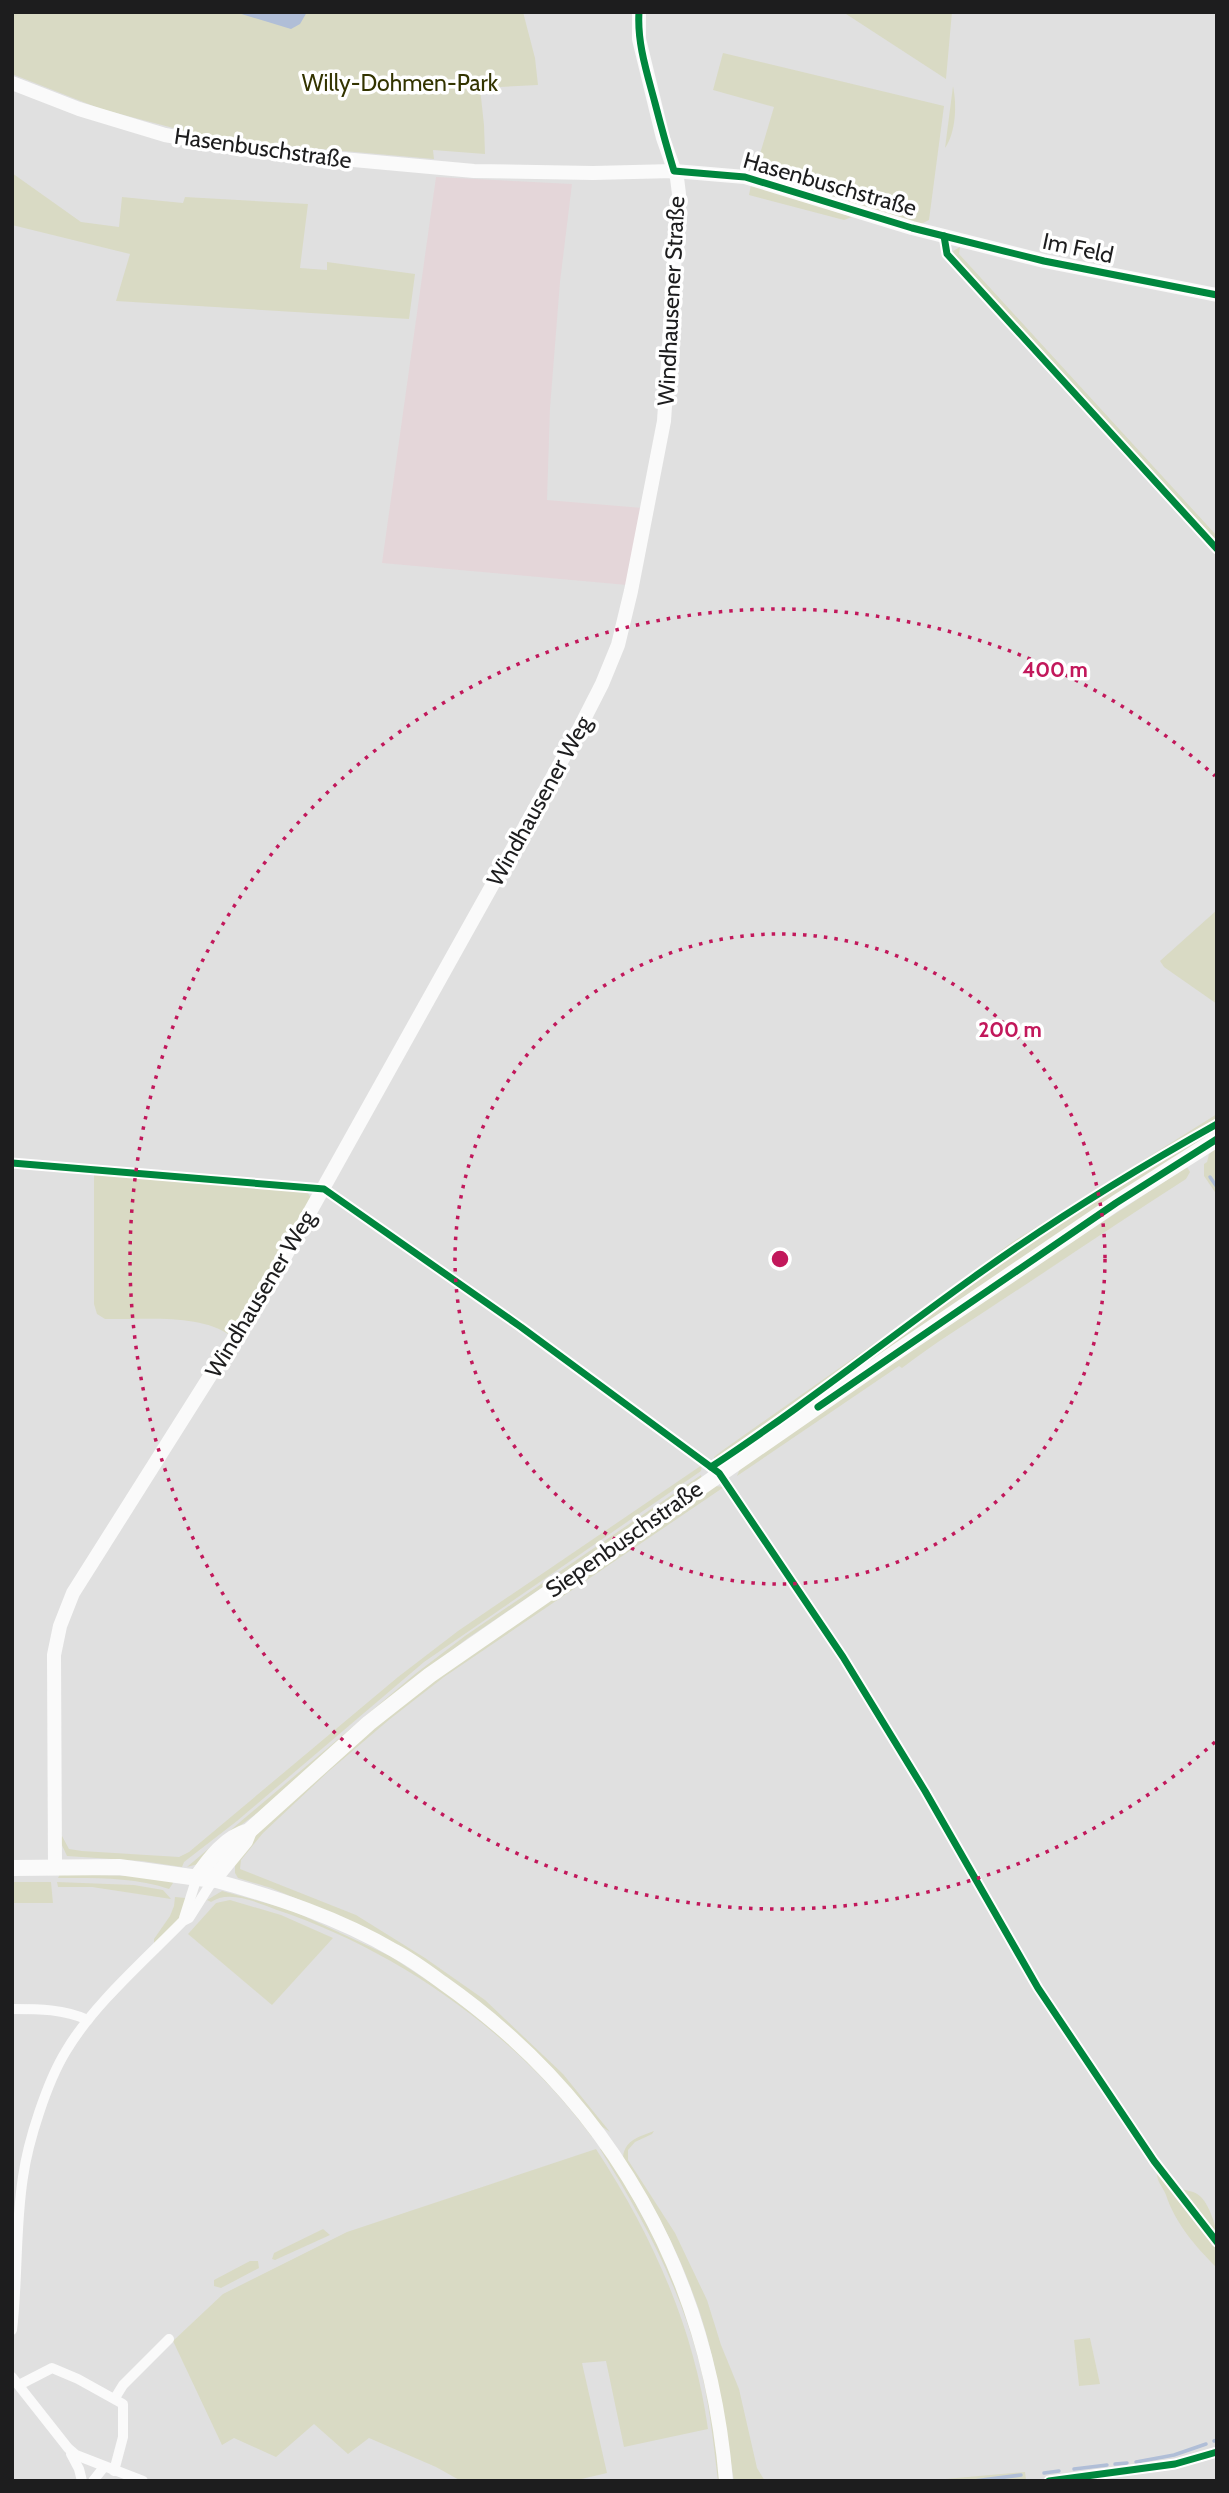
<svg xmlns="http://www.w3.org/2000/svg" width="1229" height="2493" viewBox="0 0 1229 2493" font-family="Cabin,sans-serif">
<rect width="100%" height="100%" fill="#e0e0e0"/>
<!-- industrial -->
<path fill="#e4d6d9" d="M436,177L572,184L560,282L550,408L547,500L643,508L627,585L382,563Z"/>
<!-- green -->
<g fill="#d9dac4">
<path d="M12,12H523L535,58L538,85L480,88L484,125L485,154L433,150L434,159L219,140L101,109L12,74Z"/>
<path d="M843,12H952L946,79Z"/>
<path d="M723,53L944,106L929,220L921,224L754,174L774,107L713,90Z"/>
<path d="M953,86C957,105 956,132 945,148Z"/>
<path d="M12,173L81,222L119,227L122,197L183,203L185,197L308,204L300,268L327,270V262L415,274L409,319L116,301L130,254L12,225Z"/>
<path d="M751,184L852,217L844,220L749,195Z"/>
<path d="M960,247L959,254L1217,536V544L970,274L954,255L953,251Z"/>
<path d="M1217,910V1004L1164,967L1160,961Z"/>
<path d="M1217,1114V1121L1088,1197L974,1274L919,1317L714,1461V1457L723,1450L909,1319L1011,1243Z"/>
<path d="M1217,1126V1131L1032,1251L721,1466L718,1464L1094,1198Z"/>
<path d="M1217,1148V1195L1204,1176V1164L1207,1162L1209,1154Z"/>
<path d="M1187,1167L1190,1172L1186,1179C1123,1219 1062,1261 999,1302C966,1324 933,1344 902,1368L899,1366L737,1476L740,1469L955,1318Z"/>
<path d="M94,1171L290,1189L308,1193L312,1200L231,1336C200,1313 144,1320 105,1319L97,1314L94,1304Z"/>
<path d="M702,1465L701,1471L424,1662L237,1821L184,1862L182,1867L142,1861L67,1856L60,1841L62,1836L69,1849L82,1851L179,1857L189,1852L398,1677L458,1631Z"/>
<path d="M701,1475L702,1479L468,1638L417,1677L271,1803L230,1833L198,1864L187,1867L415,1674L465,1636Z"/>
<path d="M715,1486L724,1487L444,1677L390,1719L329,1771L263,1833L241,1860L240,1869L356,1915L425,1958L485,2000L563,2074L610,2132L598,2124L578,2097L548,2064L505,2024L367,1928L271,1888L238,1878L235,1873V1863L247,1844L296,1794L427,1683Z"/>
<path d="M60,1874L134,1876L172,1881L173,1883L169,1889C134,1877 96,1878 58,1878Z"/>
<path d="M12,1882H51L53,1903H12Z"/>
<path d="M57,1882L134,1885L163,1890L171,1899L92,1887H58Z"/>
<path d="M222,1891L291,1910L390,1956L448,1994L522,2054L593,2134L592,2137C515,2033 399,1951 277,1910C258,1903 229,1889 211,1902L207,1900Z"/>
<path d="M175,1897L186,1898L181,1917L154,1944V1939L170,1916L174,1906Z"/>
<path d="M230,1900L281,1915L333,1938L272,2005L188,1934L216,1903Z"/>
<path d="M654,2131L652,2134L635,2142L628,2150V2160L675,2233L707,2300L721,2345L739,2389L757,2468L765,2481H734C724,2417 716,2352 692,2291C675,2244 650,2199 623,2157C625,2139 640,2137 654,2131Z"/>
<path d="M596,2149C652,2235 694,2327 708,2429L624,2447L606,2361L582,2363L607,2473L573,2481H461L436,2467L369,2438L348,2454L314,2424L276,2457L234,2438L222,2445L173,2341L223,2294L347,2232Z"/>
<path d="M600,2149H604L609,2154L669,2266L707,2381L721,2481H718C713,2440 709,2399 698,2358C678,2283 641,2215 600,2149Z"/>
<path d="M1157,2170L1217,2246V2268C1196,2247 1175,2223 1166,2195C1162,2185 1156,2182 1157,2170Z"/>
<path d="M1179,2189C1186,2190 1195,2191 1201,2197C1209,2205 1217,2227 1217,2238Z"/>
<path d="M323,2229L330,2235L275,2260L272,2259L274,2253Z"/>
<path d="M250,2261H258L259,2268L221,2288L214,2286V2280Z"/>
<path d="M1090,2338L1100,2384L1079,2386L1074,2340Z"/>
<path d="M1025,2472L1026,2479L1012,2481H923Z"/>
</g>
<!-- water -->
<path fill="#b0bed7" d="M235,12H307L300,24L291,29Z"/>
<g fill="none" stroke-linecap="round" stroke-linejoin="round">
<!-- stream -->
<g stroke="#b0bed7" stroke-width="3.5">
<path d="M1210,1177L1217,1187"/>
<path d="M1214,2441L1217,2440"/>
<path d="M1136,2462L1174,2455L1206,2444"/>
<path d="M1115,2464L1127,2463"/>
<path d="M1074,2469L1107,2465"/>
<path d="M1044,2473L1059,2471"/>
<path d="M974,2481L1021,2475"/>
</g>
<!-- minor -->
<g stroke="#fafafa" stroke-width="10">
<path d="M184,1918L197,1877"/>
<path d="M12,2009C39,2009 64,2009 88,2020"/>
<path d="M12,2330C18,2280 15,2228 23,2177C28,2141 47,2082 66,2051C93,2005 145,1960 183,1921L189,1918L213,1880"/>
<path d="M12,2377L68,2448L76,2455L143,2481"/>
<path d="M19,2385L52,2368L78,2379L123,2404V2437L114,2471"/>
<path d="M115,2398L123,2385L169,2339"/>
<path d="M71,2454L79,2469L82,2481"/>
<path d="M93,2481L104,2467"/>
<path d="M1049,2481L1175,2464L1217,2452"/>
</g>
<!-- tertiary -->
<g stroke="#fafafa" stroke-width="14">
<path d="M12,83L79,109L165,135L255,151L474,171L593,173L674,171L745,177L912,228L1044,261L1217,295"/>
<path d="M55,1866L54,1655L60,1626L73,1593L282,1262L576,735L602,684L618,645L631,591L664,421L679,194L677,178L663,138L639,39V12"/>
<path d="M213,1880C276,1897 339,1918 395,1951C412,1960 428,1972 443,1983C612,2102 709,2276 726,2481"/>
</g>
<!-- secondary -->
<g stroke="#fafafa" stroke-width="16">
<path d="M12,1868L119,1867L213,1880L245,1841L249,1831"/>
<path d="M197,1877C210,1858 226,1837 249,1831L369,1723L430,1675L889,1357L1116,1203L1217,1139"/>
</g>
<!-- cycleway casing -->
<g stroke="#fff" stroke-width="11">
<g id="cycleway">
<path d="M639,12C637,43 647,73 655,103C661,126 667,148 674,171L745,177L912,228L1044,261L1217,295"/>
<path d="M944,236L947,254L1217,549"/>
<path d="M12,1163L324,1189L521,1327L719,1473L843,1657L925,1791L1038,1988L1154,2161L1217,2242"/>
<path d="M818,1407L1116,1203L1217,1139"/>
<path d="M711,1467C801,1408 886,1340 974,1277C1052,1221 1133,1171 1217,1124"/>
<path d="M1049,2481L1175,2464L1217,2452"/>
</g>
</g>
<!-- cycleway -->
<use href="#cycleway" stroke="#00873e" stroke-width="7"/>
</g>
<!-- distance rings -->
<g fill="none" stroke="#c2185b" stroke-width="3.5" stroke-dasharray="3.5 7">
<circle cx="780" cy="1259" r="325"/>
<path d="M1215 1742A650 650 0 1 1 1215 776"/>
</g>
<g text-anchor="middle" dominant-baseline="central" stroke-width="7" stroke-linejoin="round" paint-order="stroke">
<!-- park labels -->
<g font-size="23" fill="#333400" stroke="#fff">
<text x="400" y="83">Willy-Dohmen-Park</text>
</g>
<!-- street labels -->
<g font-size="23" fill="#1d1d1e" stroke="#fff">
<text transform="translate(263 148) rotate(8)">Hasenbuschstraße</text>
<text transform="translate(830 184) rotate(16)">Hasenbuschstraße</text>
<text transform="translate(1078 248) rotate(12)">Im Feld</text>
<text transform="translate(671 301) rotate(-87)">Windhausener Straße</text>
<text transform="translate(539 801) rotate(-61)">Windhausener Weg</text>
<text transform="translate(260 1294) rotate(-59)">Windhausener Weg</text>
<text transform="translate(624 1539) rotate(-35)">Siepenbuschstraße</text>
</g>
</g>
<circle cx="780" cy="1259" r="10" fill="#c2185b" stroke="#fff" stroke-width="3.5"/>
<g font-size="21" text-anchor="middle" font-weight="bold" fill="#c2185b" stroke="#fff" stroke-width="7" stroke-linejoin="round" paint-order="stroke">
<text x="1055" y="677">400 m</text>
<text x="1010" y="1037">200 m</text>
</g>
<!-- border -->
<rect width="1229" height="2493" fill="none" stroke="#1d1d1e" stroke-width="28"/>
</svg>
